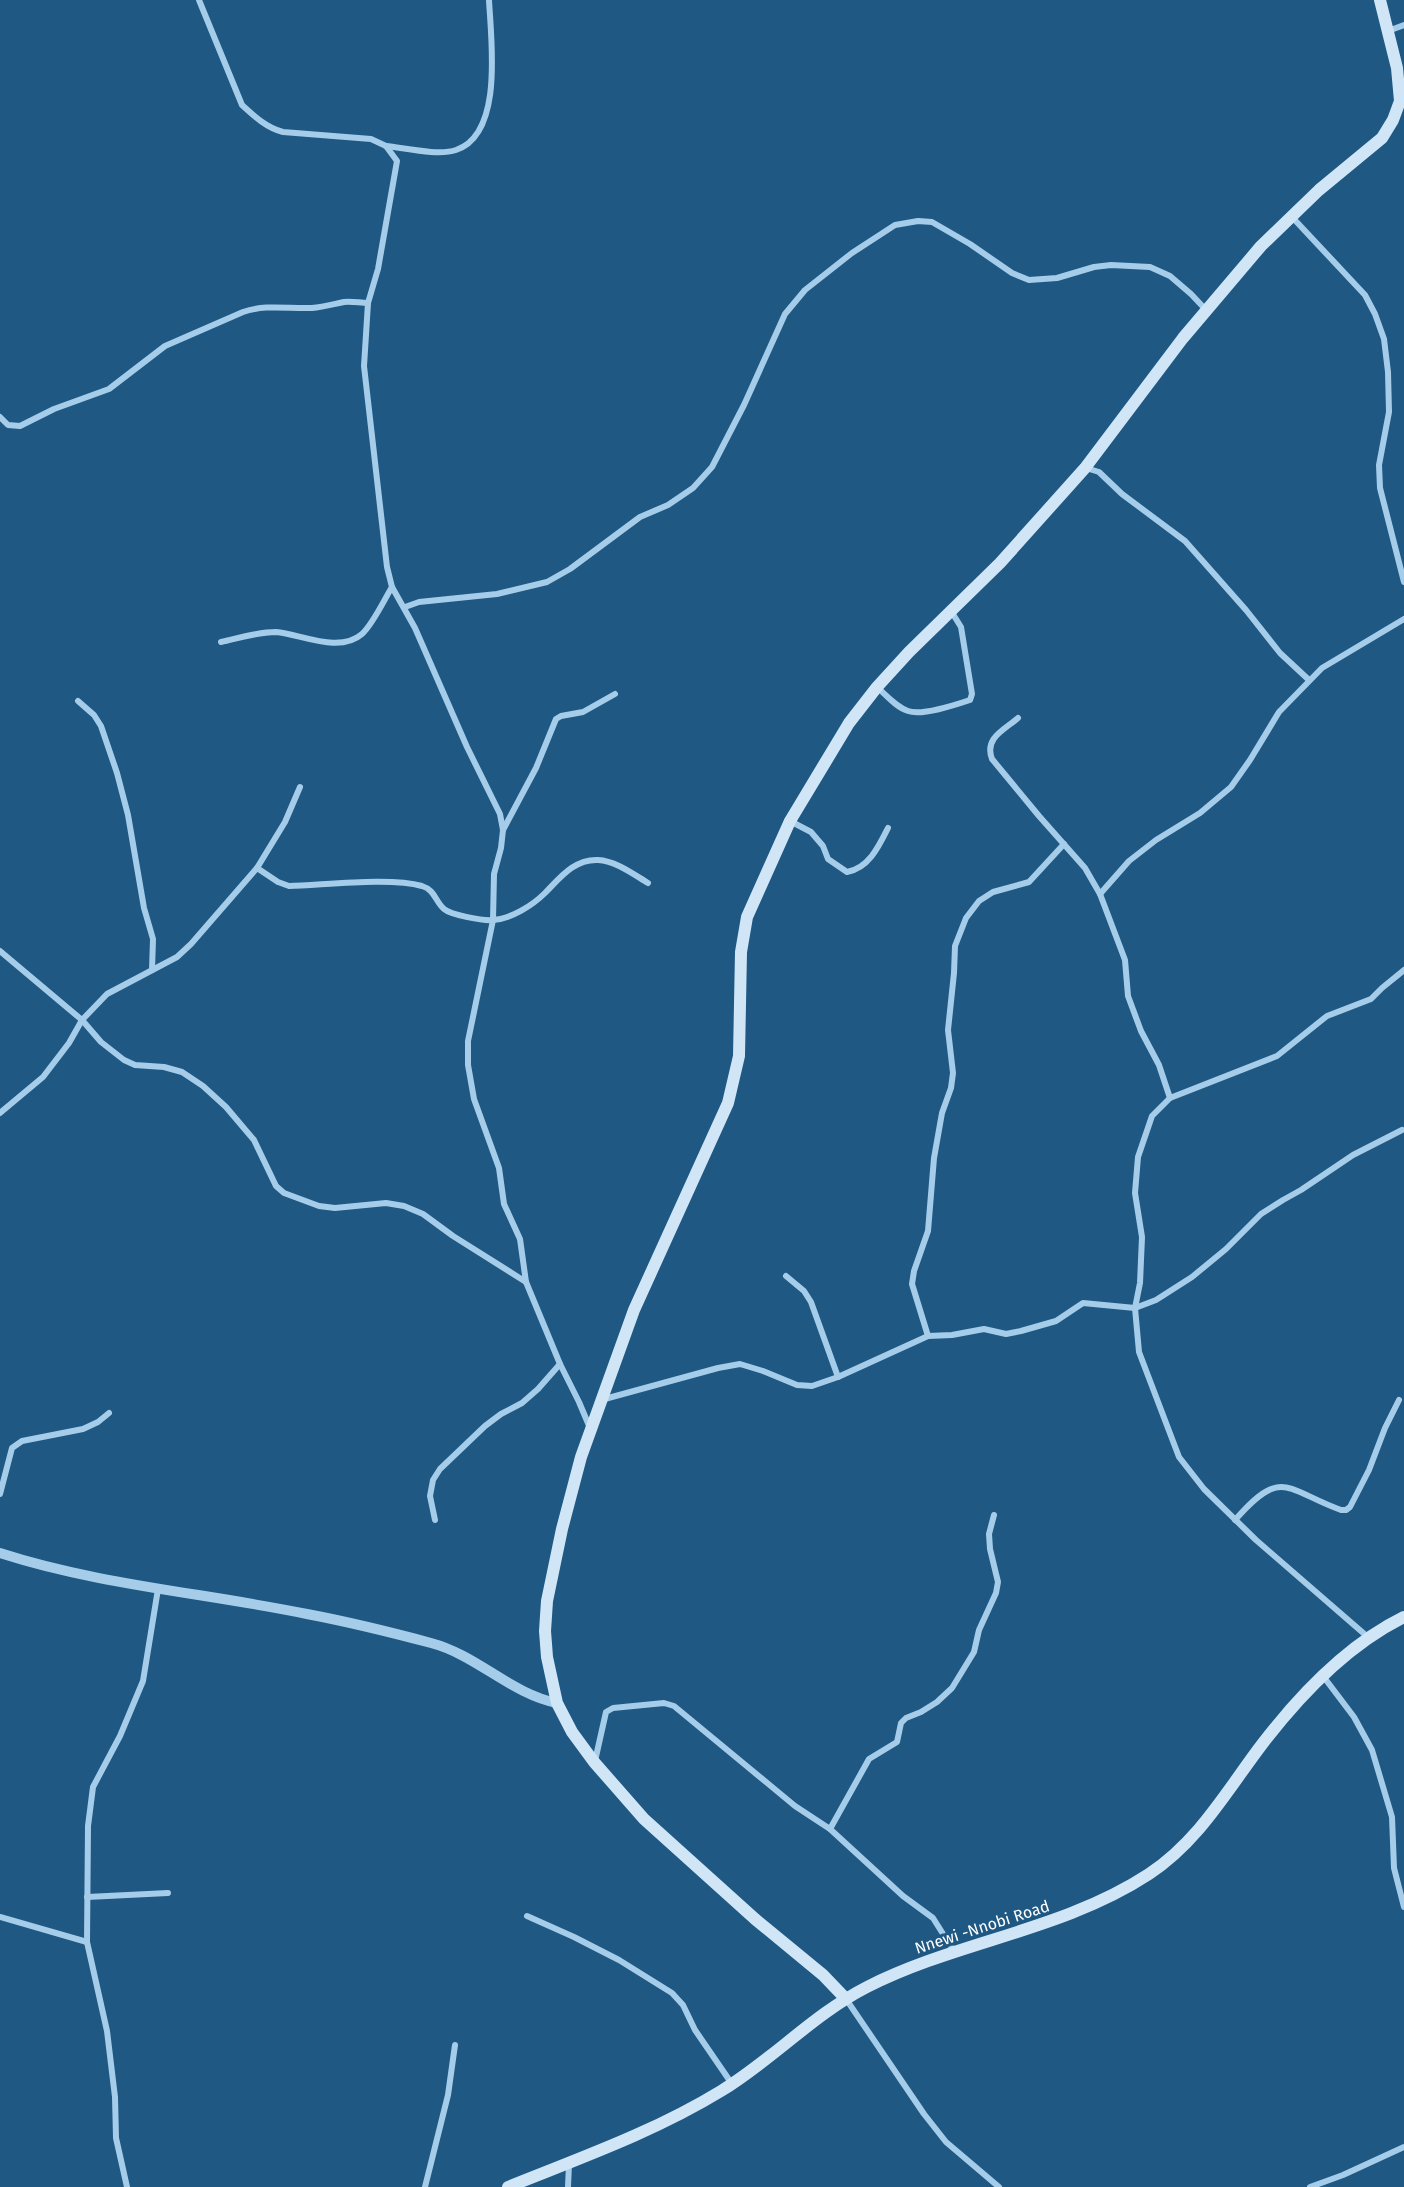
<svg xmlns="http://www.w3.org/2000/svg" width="1404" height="2187" viewBox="0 0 1404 2187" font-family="'Fira Sans',sans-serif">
<rect width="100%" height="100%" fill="#1e5883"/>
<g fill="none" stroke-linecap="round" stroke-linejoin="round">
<!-- minor -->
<g stroke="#a5cdea" stroke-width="6">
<path d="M199,0L242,105C255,117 267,128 283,132L371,139L386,146L397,161L378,269L368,303L364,366L387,567L392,587L415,628L467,747L500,814L503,830L501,848L494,874L493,920L468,1041V1065L474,1099L499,1168L504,1204L520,1239L526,1282L560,1364L579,1402L590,1428"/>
<path d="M1388,31L1404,25"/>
<path d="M386,146C405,148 438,156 456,150C504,134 491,40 489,0"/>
<path d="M1292,217L1365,295L1375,314L1384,339L1388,372L1389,412L1379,465L1380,488L1404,582"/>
<path d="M0,417L8,425L20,426L54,409L109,389L165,346L243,312C266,304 288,309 312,308C323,307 334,304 344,302C352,301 360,303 368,303"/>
<path d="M1086,468L1099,472L1122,494L1185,541L1246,610L1280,653L1309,680"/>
<path d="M405,607L419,602L497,594L547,582L570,569L640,517L668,505L693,488L712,467L744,405L785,314L805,290L852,253L895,225L918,221L932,222L970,244L1012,273L1029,280L1057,278L1094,267L1111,265L1150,267L1170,276L1191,294L1207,311"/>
<path d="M221,642C239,638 257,632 276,632C301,634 339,654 362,634C373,624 384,600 392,587"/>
<path d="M877,687C886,695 896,707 908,711C922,716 955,705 970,700L972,694L961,627L951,611"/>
<path d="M78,701L94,715L101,726L117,773L128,815L144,908L153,939L152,970"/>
<path d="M1018,718C1004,730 984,738 992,759L1039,816L1085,868L1100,894L1125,960L1128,996L1141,1031L1159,1065L1170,1098"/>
<path d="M790,821L811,832L823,846L828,859L847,872C869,868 879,846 888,828"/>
<path d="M503,830L536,768L556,719L561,716L583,712L615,694"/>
<path d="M257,868L278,882L289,886C325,885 390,877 422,886C435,890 435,901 444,909C451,915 483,921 493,920C511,919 533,905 545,893C560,878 574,859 598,860C616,861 633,874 648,883"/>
<path d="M1100,894L1129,861L1156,840L1200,813L1231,787L1250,760L1279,712L1322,668L1404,619"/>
<path d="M0,951L82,1020L101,1042L124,1060L135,1065L164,1067L182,1072L203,1086L226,1107L254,1140L276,1186L284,1193L319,1206L335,1208L386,1203L404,1206L423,1214L453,1236L526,1282"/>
<path d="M0,1113L43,1077L69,1043L82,1020L107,994L177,957L191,944L257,868L285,822L300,787"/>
<path d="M786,1276L804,1291L811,1302L838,1377"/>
<path d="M928,1336L912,1284L914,1271L928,1231L934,1158L942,1113L951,1088L953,1073L948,1030L954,973L955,946L966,918L979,901L993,892L1029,882L1064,844"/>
<path d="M601,1400L718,1368L740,1364L763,1371L797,1385L812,1386L838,1377L928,1336L952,1335L984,1329L1006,1334L1021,1331L1056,1321L1083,1303L1135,1308L1156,1300L1192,1277L1226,1249L1261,1214L1283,1200L1301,1190L1353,1155L1402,1130"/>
<path d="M0,1494L12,1448L22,1441L83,1429L98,1422L109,1413"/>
<path d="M435,1520L430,1496L433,1480L440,1469L485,1426L501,1414L522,1403L538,1389L560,1364"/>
<path d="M1235,1520C1282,1466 1286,1490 1341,1510H1346L1350,1507L1369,1470L1385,1428L1399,1400"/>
<path d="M1369,1638L1256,1540L1204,1489L1179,1457L1139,1352L1135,1308L1140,1283L1142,1237L1135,1193L1138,1157L1152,1116L1170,1098L1277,1056L1327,1016L1371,999L1382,988L1404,970"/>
<path d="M1323,1676L1354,1717L1372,1750L1392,1817L1394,1868L1404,1907"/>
<path d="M595,1761L606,1712L613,1708L664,1703L674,1706L795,1806L830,1829L903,1896L933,1918L955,1953"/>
<path d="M830,1829L869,1759L897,1742L901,1723L906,1718L921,1712L937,1702L952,1688L974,1652L979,1630L996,1593L998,1582L990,1549L989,1534L994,1515"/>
<path d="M87,1897L168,1893"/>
<path d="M527,1916L574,1937L619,1960L672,1993L683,2005L695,2030L732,2084"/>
<path d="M0,1917L87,1942"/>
<path d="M846,1999L924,2114L946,2142L999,2187"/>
<path d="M127,2187L116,2138L115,2097L107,2031L87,1942L88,1826L93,1787L120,1736L143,1681L158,1589"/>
<path d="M425,2187L448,2095L455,2045"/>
<path d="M568,2187L569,2164"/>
<path d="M1310,2187L1343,2175L1404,2147"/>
</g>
<!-- tertiary -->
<path stroke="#a5cdea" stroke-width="10" d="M0,1553C99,1585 205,1593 307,1614C349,1622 390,1632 431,1643C477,1655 511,1694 557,1703"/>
<!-- secondary -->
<g stroke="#d0e6f7" stroke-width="12">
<path d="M846,1999L823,1975L755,1919L644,1819L594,1762L572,1732L557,1703L547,1657L545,1631L547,1601L562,1529L581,1457L634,1310L728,1103L739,1056L741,952L747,917L790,821L849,723L877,687L909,652L1000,563L1085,468L1183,338L1261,246L1319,190L1382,138L1393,120L1400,101L1397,68L1380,0"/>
<path d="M508,2187C580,2158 654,2132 721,2091C772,2060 814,2014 867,1987C957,1941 1062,1931 1149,1874C1200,1840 1227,1790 1263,1743C1300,1695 1349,1644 1404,1617"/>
</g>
</g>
<g text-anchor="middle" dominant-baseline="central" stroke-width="6" stroke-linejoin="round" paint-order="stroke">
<!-- street labels -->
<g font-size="16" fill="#fff" stroke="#1e5883">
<text transform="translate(982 1927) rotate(-18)">Nnewi -Nnobi Road</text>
</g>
</g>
</svg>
